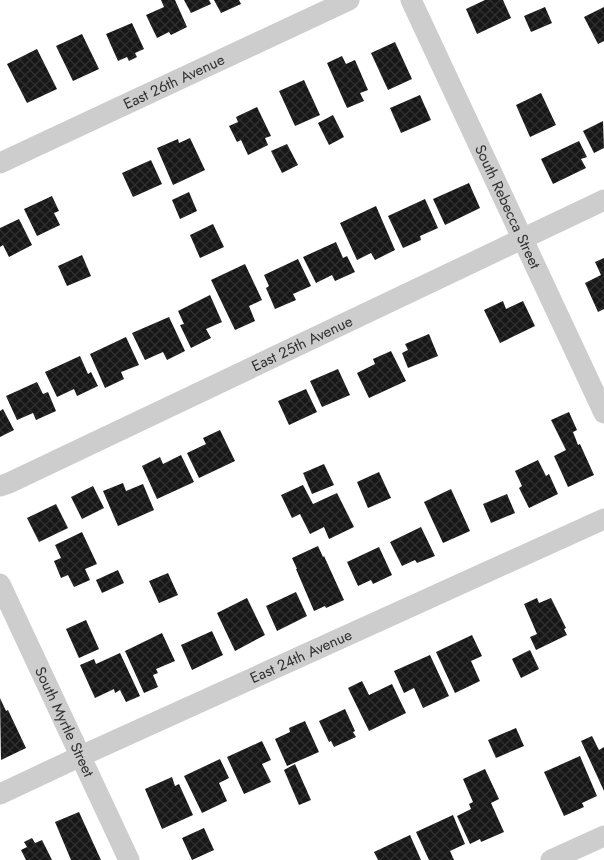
<svg xmlns="http://www.w3.org/2000/svg" width="604" height="860" viewBox="0 0 604 860" font-family="Jost,sans-serif">
<defs>
<pattern id="building-cross-hatch" width="8" height="8" patternUnits="userSpaceOnUse" patternTransform="scale(1.25)"><rect width="8" height="8" fill="#171717"/><path d="M0 0l8 8M0 8l8-8" fill="none" stroke="#303030"/></pattern>
</defs>
<rect width="100%" height="100%" fill="#fff"/>
<!-- building -->
<g fill="url(#building-cross-hatch)">
<path d="M161,0H175L187,27L171,35L169,32L157,38L146,15L164,7Z"/>
<path d="M184,0H209L211,4L191,13Z"/>
<path d="M214,0H239L241,4L221,13Z"/>
<path d="M485,0H503L511,18L477,34L466,9Z"/>
<path d="M545,7L552,23L531,32L524,16Z"/>
<path d="M604,7V41L598,44L584,17Z"/>
<path d="M132,23L144,49L135,53L137,57L129,61L127,57L118,61L106,34Z"/>
<path d="M82,34L99,69L73,81L56,46Z"/>
<path d="M395,42L412,79L388,90L371,53Z"/>
<path d="M37,49L57,89L27,103L7,64Z"/>
<path d="M342,56L346,64L355,60L368,90L360,93L364,101L347,108L327,63Z"/>
<path d="M304,80L320,115L295,126L279,91Z"/>
<path d="M541,93L556,125L530,137L516,105Z"/>
<path d="M420,95L431,120L401,133L390,108Z"/>
<path d="M257,107L271,136L265,138L268,145L248,155L241,140L237,142L229,126L238,122L236,117Z"/>
<path d="M333,115L344,137L329,145L318,123Z"/>
<path d="M603,121L604,148L594,153L583,131Z"/>
<path d="M190,138L205,170L173,185L157,148L178,139L179,143Z"/>
<path d="M579,141L587,157L581,159L586,168L553,184L541,159Z"/>
<path d="M287,144L298,165L282,173L271,151Z"/>
<path d="M151,160L162,184L133,197L122,173Z"/>
<path d="M469,183L480,208L445,225L433,199Z"/>
<path d="M189,192L197,211L180,219L172,200Z"/>
<path d="M52,196L59,211L54,213L60,225L37,236L24,209Z"/>
<path d="M425,199L438,228L420,236L421,240L403,248L388,216Z"/>
<path d="M376,206L395,250L375,260L371,253L357,260L340,223Z"/>
<path d="M19,219L32,245L9,257L3,245L0,247V228Z"/>
<path d="M213,224L224,247L200,258L190,235Z"/>
<path d="M336,242L343,258L347,256L355,272L335,281L332,275L316,283L303,257Z"/>
<path d="M82,255L91,276L67,286L58,266Z"/>
<path d="M604,258V309L598,312L585,283L601,275L595,262Z"/>
<path d="M298,259L311,286L293,294L296,300L275,309L266,288L269,286L264,275Z"/>
<path d="M245,264L262,300L249,306L255,321L235,330L211,280Z"/>
<path d="M210,295L222,322L206,329L211,338L191,348L180,325L184,324L178,311Z"/>
<path d="M503,301L506,309L523,301L535,326L500,343L484,310Z"/>
<path d="M169,317L185,351L167,360L163,352L145,360L132,333Z"/>
<path d="M429,334L438,356L408,368L402,353L408,350L405,344Z"/>
<path d="M126,337L139,365L121,372L124,379L105,388L90,354Z"/>
<path d="M391,351L406,381L369,398L357,373L375,364L373,359Z"/>
<path d="M80,356L88,374L91,372L98,386L77,396L74,389L57,397L45,372Z"/>
<path d="M338,369L350,395L322,407L310,381Z"/>
<path d="M37,382L43,394L48,392L56,411L36,420L33,413L17,420L6,396Z"/>
<path d="M306,389L317,412L289,425L278,401Z"/>
<path d="M3,409L14,430L0,437V411Z"/>
<path d="M569,412L577,430L573,432L578,445L580,444L594,475L568,487L554,456L566,450L551,420Z"/>
<path d="M220,430L235,461L199,478L187,453L206,444L203,438Z"/>
<path d="M181,455L194,482L157,499L142,466L160,457L163,464Z"/>
<path d="M538,460L546,476L549,474L558,494L529,508L519,488L522,486L515,471Z"/>
<path d="M324,464L334,485L312,494L303,473Z"/>
<path d="M379,472L391,498L368,508L357,482Z"/>
<path d="M123,483L126,491L143,484L154,510L118,526L103,491Z"/>
<path d="M303,485L313,504L337,493L354,527L329,539L324,527L310,534L300,514L292,518L281,495Z"/>
<path d="M93,486L104,508L82,519L71,497Z"/>
<path d="M451,489L470,531L443,543L424,502Z"/>
<path d="M507,494L515,513L491,523L483,504Z"/>
<path d="M56,504L68,528L39,542L27,518Z"/>
<path d="M421,527L435,556L417,563L415,560L402,566L390,542Z"/>
<path d="M82,532L97,564L85,569L90,580L74,587L68,575L61,578L54,561L61,558L55,545Z"/>
<path d="M318,546L323,557L324,556L344,600L326,608L325,606L314,611L296,569H297L292,558Z"/>
<path d="M379,547L392,575L373,584L371,580L358,586L347,562Z"/>
<path d="M118,570L124,583L102,593L96,580Z"/>
<path d="M168,573L178,595L159,603L149,581Z"/>
<path d="M296,592L307,616L277,631L266,606Z"/>
<path d="M247,598L265,635L235,651L217,613Z"/>
<path d="M537,598L539,603L551,598L566,628L564,629L567,635L536,650L530,637L537,634L524,604Z"/>
<path d="M86,620L99,649L79,658L66,629Z"/>
<path d="M212,631L223,655L192,670L181,645Z"/>
<path d="M162,633L175,661L156,669L158,673L153,675L158,687L144,693L125,651Z"/>
<path d="M472,635L482,656L471,661L480,681L455,693L436,652Z"/>
<path d="M530,650L539,669L521,678L512,659Z"/>
<path d="M120,653L140,696L126,702L120,690L115,693L114,689L95,698L80,665L94,659L96,664Z"/>
<path d="M430,655L449,696L423,708L414,688L404,693L394,671Z"/>
<path d="M362,681L369,695L392,684L406,713L369,731L348,688Z"/>
<path d="M0,698L6,711L8,710L26,748L1,760Z"/>
<path d="M345,709L355,731L353,732L356,737L334,747L331,741L329,742L319,721Z"/>
<path d="M305,721L319,752L287,766L275,739L290,732L289,728Z"/>
<path d="M516,728L524,746L496,758L488,740Z"/>
<path d="M592,736L599,750L604,747V791L581,741Z"/>
<path d="M262,741L271,760L262,764L271,782L244,794L227,757Z"/>
<path d="M580,756L597,796L582,803L584,807L564,816L544,772Z"/>
<path d="M220,759L229,778L219,783L227,801L202,813L184,776Z"/>
<path d="M295,764L311,800L299,805L284,770Z"/>
<path d="M485,769L499,799L491,803L504,832L481,842L480,839L470,844L457,816L471,809L469,804L473,802L463,779Z"/>
<path d="M172,777L175,786L179,784L193,815L162,829L145,789Z"/>
<path d="M79,812L101,860H71L55,822Z"/>
<path d="M453,815L465,844L450,851L454,860H429L416,832Z"/>
<path d="M204,828L214,850L192,860L182,838Z"/>
<path d="M410,835L421,860H378L374,852Z"/>
<path d="M32,838L35,843L42,840L52,860H26L21,850L27,847L24,842Z"/>
</g>
<g fill="none" stroke-linecap="round" stroke-linejoin="round">
<!-- minor -->
<g stroke="#cdcdcd" stroke-width="21">
<path id="s1" d="M411,0L604,413"/>
<path id="s2" d="M0,163L349,0"/>
<path id="s3" d="M0,486L9,483L604,200"/>
<path id="s4" d="M0,584L129,860"/>
<path id="s5" d="M0,794L81,756L604,519"/>
<path d="M551,860L604,836"/>
</g>
</g>
<g text-anchor="middle" dominant-baseline="central" stroke-width="5" stroke-linejoin="round" paint-order="stroke">
<!-- street labels -->
<g font-size="15" fill="#303030" stroke="#fff">
<text stroke="none"><textPath href="#s2" startOffset="192">East 26th Avenue</textPath></text>
<text stroke="none"><textPath href="#s1" startOffset="228">South Rebecca Street</textPath></text>
<text stroke="none"><textPath href="#s3" startOffset="334">East 25th Avenue</textPath></text>
<text stroke="none"><textPath href="#s5" startOffset="331">East 24th Avenue</textPath></text>
<text stroke="none"><textPath href="#s4" startOffset="152">South Myrtle Street</textPath></text>
</g>
</g>
</svg>
